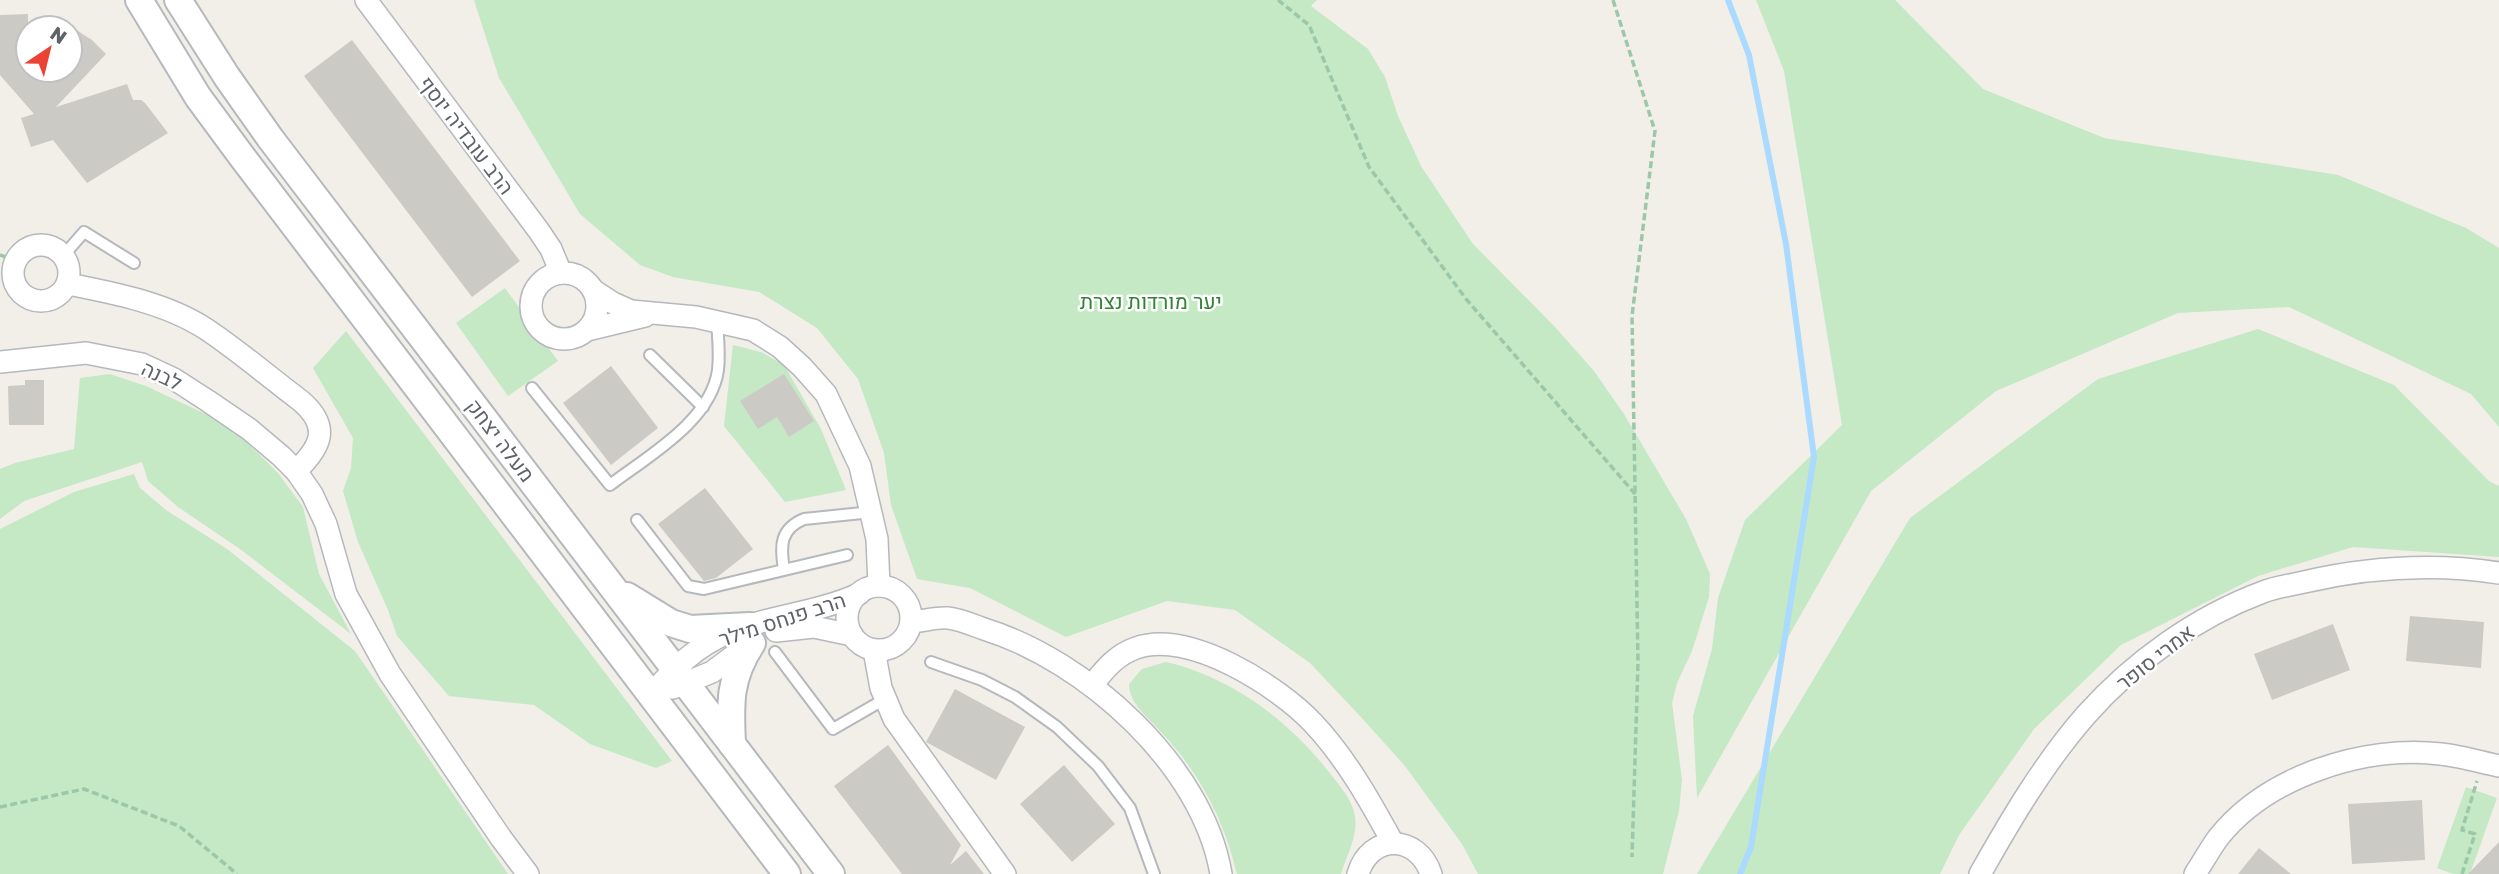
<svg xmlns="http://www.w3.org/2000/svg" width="2499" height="874" viewBox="0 0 2499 874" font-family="'Golos Text',Heebo,sans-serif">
<rect width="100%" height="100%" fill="#f1efe8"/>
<!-- green -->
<g fill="#c5e8c5">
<path d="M474,0H1317L1311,6L1368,49L1385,77L1398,116L1421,166L1473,244L1555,327L1594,371L1624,414L1686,519L1710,574L1709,597L1692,651L1677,683L1672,703L1682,780L1679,811L1663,874H1478L1462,844L1405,766L1360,716L1310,663L1235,610L1167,601L1066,637L970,588L917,579L891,505L884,453L858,379L817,328L759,292L673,277L640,265L580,214L499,78Z"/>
<path d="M1756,0H1895L1983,89L2104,138L2338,175L2466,228L2499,248V427L2471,394L2289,307L2178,313L1996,391L1871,491L1697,798L1693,716L1712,649L1718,598L1745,520L1842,425L1784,71Z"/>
<path d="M505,288L558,361L508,396L456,323Z"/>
<path d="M2258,329L2394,385L2489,481L2499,486V557L2353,547L2258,576L2121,645L2034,729L1959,835L1940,874H1697L1910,518L2098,379Z"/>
<path d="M346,331L672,761L656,768L590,744L534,705L449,696L397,636L388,610L358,542L343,491L351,468L353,438L313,368Z"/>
<path d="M733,345L761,352L784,365L821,429L846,490L785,502L724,426Z"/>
<path d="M110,374L146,386L229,425L278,473L303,507L319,574L351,634L240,549L178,507L148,481L142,462L24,501L0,519V469L15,463L74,449L80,378Z"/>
<path d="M134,474L140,488L166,510L227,549L355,651L508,874H0V529L74,492Z"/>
<path d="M1166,662C1231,677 1288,720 1328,771C1338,784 1350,796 1354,812C1360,833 1347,854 1341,874H1237C1224,820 1200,773 1161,732C1149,718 1129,704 1129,684L1142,669Z"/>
<path d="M2466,787L2497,798L2470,874H2453L2437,868Z"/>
</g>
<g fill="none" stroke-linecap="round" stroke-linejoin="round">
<!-- stream -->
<path stroke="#aadaff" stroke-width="6" d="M1728,0L1749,55L1786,244L1814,457L1751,847L1740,874"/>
</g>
<!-- building -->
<g fill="#cccac5">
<path d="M28,14V70H70V26L92,40L106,54L56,107L127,84L133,100H141L145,103L168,133L87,183L53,140L31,147L21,118L34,114L0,75V15Z"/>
<path d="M352,40L520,261L472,297L304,76Z"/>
<path d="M611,366L658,428L611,465L563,403Z"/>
<path d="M784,374L814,421L789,437L777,417L758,429L740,401Z"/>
<path d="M25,380H44V425H9L8,386L25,385Z"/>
<path d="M705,488L753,549L716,578L704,581L658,524Z"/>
<path d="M2410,616L2484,622L2481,668L2406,661Z"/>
<path d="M2333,624L2350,670L2272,700L2254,654Z"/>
<path d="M955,689L1025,727L996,780L926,742Z"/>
<path d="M888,745L961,845L950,865L966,851L984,874H902L834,786Z"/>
<path d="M1064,765L1115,824L1072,862L1020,804Z"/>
<path d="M2422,800L2425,860L2352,864L2348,804Z"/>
<path d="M2499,842V874H2468Z"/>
<path d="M2259,848L2291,874H2238Z"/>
</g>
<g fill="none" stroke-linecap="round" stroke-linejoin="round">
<!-- service casing -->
<g stroke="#b5b8bc" stroke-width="14">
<g id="service">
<path d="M63,256L84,232L134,263"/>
<path d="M650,355L703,407"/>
<path d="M532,388L610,485C648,456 711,421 718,370C720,354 718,338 717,321"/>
<path d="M637,520L688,586L704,589L847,555"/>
<path d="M784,569C780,546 780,529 804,519L872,512"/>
<path d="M775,652L833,729L885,699"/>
<path d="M931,662L982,680L1015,697L1057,727L1098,766L1130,808L1154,874"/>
</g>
</g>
<!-- minor casing -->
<g stroke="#b5b8bc" stroke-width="24">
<g id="minor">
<path d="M366,0L539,231L551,249L561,273"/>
<circle cx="41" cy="273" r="28"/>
<circle cx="564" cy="306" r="33"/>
<path d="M68,284C114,293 166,303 206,329C239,351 269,377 301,401C331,427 321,447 296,471"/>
<path d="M593,290L613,303L631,311L696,317L753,330L780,347L802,367L826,394L860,466L877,539L879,586"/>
<path d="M587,330L645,316"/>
<path d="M0,362L86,353L142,364L174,379L208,401L249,429L281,456L296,471L312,494L326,524L346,594L390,674L501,838L528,874"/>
<circle cx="879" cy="618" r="32"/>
<path d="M911,622C923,621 937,617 948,618C959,619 973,625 984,629C1085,660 1203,765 1221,874"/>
<path d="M776,631L814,627L852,635"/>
<path d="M874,650L881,688L894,719L1005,874"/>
<path d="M1092,685C1105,669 1116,655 1136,648C1189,629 1278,686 1313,723C1346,758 1370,801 1393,843"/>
<path d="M673,688L712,672L748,645"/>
<path d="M651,695C673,669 697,645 730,632C772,615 817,613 859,594"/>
<path d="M1358,874C1370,833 1418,834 1431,874"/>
<path d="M1980,874C2011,819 2044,763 2086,715C2133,662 2196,617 2263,592C2276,587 2291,585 2304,582C2369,567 2433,563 2499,573"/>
<path d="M2195,874C2203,862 2210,849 2218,838C2267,776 2364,745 2441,754C2460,756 2480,762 2499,766"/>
</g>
</g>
<!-- tertiary casing -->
<g stroke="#b5b8bc" stroke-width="30">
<g id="tertiary">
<path d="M139,0L198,97L243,158L787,874"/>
<path d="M178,0L227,77L270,138L831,874"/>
<path d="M627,596L671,623L690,629L750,626"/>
<path d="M732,744C730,703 729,678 752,643"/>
</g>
</g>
<!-- path -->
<g stroke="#9cc7a9" stroke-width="3.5" stroke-dasharray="7 3.5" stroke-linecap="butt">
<path d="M1278,0L1309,25L1369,167L1466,299L1636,495"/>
<path d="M1613,0L1655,131L1632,316L1638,662L1632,857"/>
<path d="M0,255L16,261"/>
<path d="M0,807L84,789L179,826L237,874"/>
<path d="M2462,874L2475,834L2462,830L2477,781"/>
</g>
<!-- service -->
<use href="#service" stroke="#fff" stroke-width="10"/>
<!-- minor -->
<use href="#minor" stroke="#fff" stroke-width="21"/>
<!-- tertiary -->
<use href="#tertiary" stroke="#fff" stroke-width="26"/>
</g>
<g text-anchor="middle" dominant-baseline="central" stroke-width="5" stroke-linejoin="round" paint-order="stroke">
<!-- street labels -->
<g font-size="21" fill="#5f6368" stroke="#fff">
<text transform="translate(467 135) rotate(53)">הרב עובדיה יוסף</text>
<text transform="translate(162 375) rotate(25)">לבנה</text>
<text transform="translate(501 440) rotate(53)">מעלה יצחק</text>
<text transform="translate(782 619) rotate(-18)">הרב פנחס מילר</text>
<text transform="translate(2155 657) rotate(-38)">אמרי סופר</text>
</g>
<!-- park labels -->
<g font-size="21" fill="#348238" stroke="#fff">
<text x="1151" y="301">יער מורדות נצרת</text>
</g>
</g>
<!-- north arrow -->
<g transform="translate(49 49) rotate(35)"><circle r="33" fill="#ffffff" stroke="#bfc1c3" stroke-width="2"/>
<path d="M0-5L12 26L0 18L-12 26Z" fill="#ea4335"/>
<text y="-10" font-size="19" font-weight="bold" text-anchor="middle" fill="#5f6368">N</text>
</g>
</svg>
